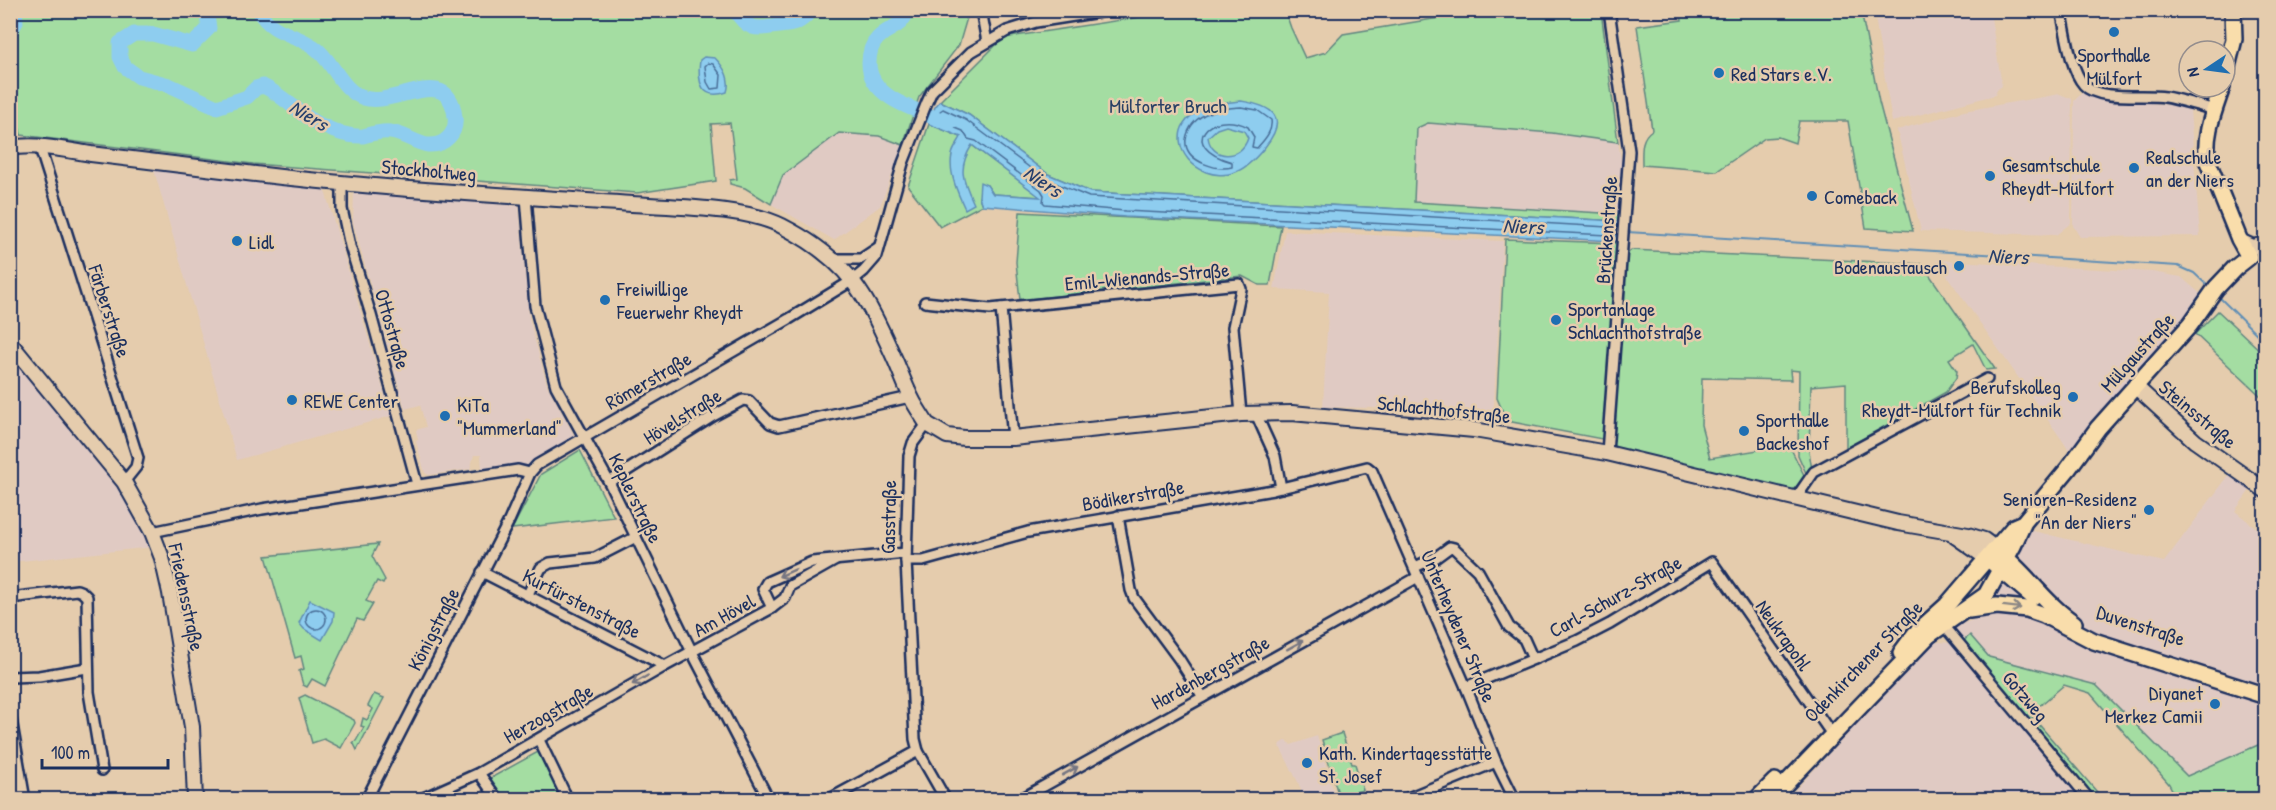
<svg xmlns="http://www.w3.org/2000/svg" width="2276" height="810" viewBox="0 0 2276 810" font-family="'Patrick Hand',sans-serif">
<rect width="100%" height="100%" fill="#e5ccad"/>
<filter id="ink" filterUnits="userSpaceOnUse"><feTurbulence type="fractalNoise" baseFrequency=".0167" numOctaves="2"/><feDisplacementMap in="SourceGraphic" scale="12" xChannelSelector="R" yChannelSelector="G"/><feConvolveMatrix kernelMatrix="1 2 1 2 8 2 1 2 1" color-interpolation-filters="sRGB"/></filter>
<g filter="url(#ink)">
<!-- built -->
<g fill="#e0cac3">
<path d="M1874,11H1990L2002,86L1997,90L1995,95L1892,122Z"/>
<path d="M2084,91L2103,98L2178,106L2190,110L2200,236L2080,237L2073,226L2074,101Z"/>
<path d="M2060,94L2072,99L2071,223L2056,235L1921,231L1897,130L1964,111Z"/>
<path d="M1428,123L1552,133L1618,142L1622,165L1619,214L1414,202L1417,128Z"/>
<path d="M839,133L879,136L903,145L880,206L834,240L771,204L783,175Z"/>
<path d="M154,170L323,184L391,416L237,460Z"/>
<path d="M354,193L519,206L529,318L547,385L575,437L529,466L482,470L481,455H474L470,469L429,475L425,473L416,441L418,440L416,430L426,427L420,405L405,409L353,222Z"/>
<path d="M1285,231L1503,241L1493,419L1374,408L1323,407L1329,292L1274,289Z"/>
<path d="M1936,260L2152,272L2181,277L2203,296L2069,450Z"/>
<path d="M10,357L129,498L153,547L11,562Z"/>
<path d="M2229,475L2250,490L2235,511L2264,534L2265,532V742L2187,776L2096,685L1989,657L1970,635L1963,642L1952,630L1956,626L1987,615L1985,602L2029,530L2164,562Z"/>
<path d="M1939,642L1951,643L1956,648L2085,799L1786,800L1932,643Z"/>
<path d="M1317,736L1336,799H1304L1298,782L1279,745L1287,740L1291,745Z"/>
</g>
<!-- green -->
<g fill="#a4dda2" stroke="#608680" stroke-width="1.5">
<path d="M10,11H969L959,45L919,97L903,145L879,136L839,133L783,175L771,204L745,188L730,184V180L737,179L730,123L711,124L716,181L637,193L253,164L21,135L18,122L11,123Z"/>
<path d="M1180,11H1285L1291,28L1305,58L1326,52L1343,34L1481,11H1601L1618,142L1552,133L1428,123L1417,128L1414,202L1619,214L1618,221L1090,192L1048,174L969,115L940,101L1003,38Z"/>
<path d="M1681,11H1861L1879,102L1913,231L1866,228L1848,121H1799L1795,143L1778,137L1765,138L1717,171L1642,165C1642,151 1640,138 1652,130L1637,26L1682,20Z"/>
<path d="M929,124L961,137L1041,197L993,194L987,185L979,197L982,205L940,227L908,186Z"/>
<path d="M1020,212L1281,226L1270,285H1259L1242,276L1020,300L1016,262Z"/>
<path d="M1505,239L1616,243L1606,436L1602,439L1507,421L1497,398Z"/>
<path d="M1631,250L1922,264L1995,369L1986,370L1973,344L1949,359L1957,371L1956,378L1946,392L1846,448V383L1811,386L1809,451L1812,470L1806,473L1798,455L1799,371L1790,370L1791,380L1702,378L1701,425L1710,458L1789,445L1805,477L1793,490L1611,454L1627,254Z"/>
<path d="M2218,311L2265,355V400L2195,334Z"/>
<path d="M580,450L614,517L512,529L541,474Z"/>
<path d="M378,544L372,556L385,580L383,584L377,581L366,601L373,604L363,621L357,619L325,686L312,679L307,687L303,685L299,671L304,669L301,656L295,658L266,556Z"/>
<path d="M1970,635L1989,657L2096,685L2187,776L2265,742V799H2177L2169,784L2090,693L2064,685L2030,714L2103,799H2085L1956,648Z"/>
<path d="M374,694L384,698L357,750L353,742L356,741L364,727L361,726L363,718L367,720L373,709L368,706Z"/>
<path d="M305,695L354,720L355,723L341,748L324,739L312,743L299,698Z"/>
<path d="M1342,733L1352,764H1355L1363,790L1339,797L1322,740Z"/>
<path d="M538,752L563,799H501L487,780Z"/>
</g>
<!-- water -->
<g fill="#8ecdef" stroke="#608eb5" stroke-width="1.5" fill-rule="evenodd">
<path d="M704,57L715,58C724,67 731,79 727,92C701,101 697,82 700,60Z"/>
<path d="M940,101L969,115L1048,174L1090,192L1618,221L1616,241L1125,217L982,205L979,197L980,182L987,185L993,194L1040,197L972,145C957,169 963,180 974,204L965,209C958,194 948,172 952,155C953,149 958,143 961,137L929,124L935,107Z"/>
<path d="M1241,101C1273,106 1289,117 1265,147C1257,157 1246,169 1233,173C1225,176 1214,175 1206,172C1176,160 1169,124 1201,110C1214,104 1227,102 1241,101ZM1226,126L1244,131L1248,138C1241,161 1211,160 1208,137L1217,129Z"/>
<path d="M310,600L334,612L333,621L322,640L304,629L299,623Z"/>
</g>
<g fill="none" stroke-linecap="round" stroke-linejoin="round">
<!-- shore -->
<g stroke="#496e98" stroke-width="1.5">
<path d="M708,63L713,64L721,75L720,88L711,89L707,82L705,66Z"/>
<path d="M1241,107L1257,110L1271,120C1273,131 1264,140 1257,148L1252,147L1254,137L1248,127C1209,108 1176,147 1232,162V167C1217,171 1189,162 1186,145C1185,141 1186,139 1187,135C1194,112 1220,108 1241,107Z"/>
<path d="M943,109L966,120L1045,179L1089,197L1608,227L1611,233L1608,235L1125,211L1045,204L1043,202L1044,195L1041,190L976,141L968,139L963,131L938,121L940,111Z"/>
<circle cx="316" cy="619" r="10"/>
</g>
<!-- stream -->
<g stroke="#608eb5" stroke-width="2">
<path d="M1627,232L2178,266L2194,273L2210,288"/>
<path d="M2218,296L2266,343"/>
</g>
<!-- river -->
<g stroke="#8ecdef" stroke-width="15">
<path d="M206,10L209,28L192,45L153,34H134L120,43V57L125,67L139,77L169,85L217,107L247,97L256,88L263,86C285,96 301,117 323,126C335,132 349,137 363,136C371,134 381,131 390,132C403,133 417,144 428,145C445,146 457,133 455,117C449,62 395,108 364,98C340,90 333,60 314,47C292,32 273,35 258,10"/>
<path d="M735,10C748,32 757,29 779,26C794,25 801,23 811,10"/>
<path d="M908,10C900,30 891,25 878,38C872,44 869,54 869,63C869,100 921,111 949,123"/>
<path d="M10,31L16,22L15,10"/>
</g>
<!-- street casing -->
<g stroke="#1b2f5e" stroke-width="14">
<g id="street">
<path d="M981,10L987,42"/>
<path d="M2061,10C2066,31 2070,69 2084,85C2098,101 2144,94 2165,97C2182,100 2198,105 2214,110"/>
<path d="M40,148L138,458L136,467L124,482"/>
<path d="M342,182V209L350,246L371,315L417,484"/>
<path d="M526,197L535,306L556,386L609,482L692,652L769,800"/>
<path d="M834,259H861L879,247"/>
<path d="M925,302L990,309L1239,284L1241,289L1233,327L1241,414"/>
<path d="M1001,308L1013,438"/>
<path d="M1256,414L1275,456L1281,488"/>
<path d="M927,424L913,443L909,456L906,561L915,739L918,751L946,800"/>
<path d="M1607,453L1629,151L1609,10"/>
<path d="M609,482L713,416L743,400L749,401L770,423L779,426L910,397"/>
<path d="M1796,498L1814,472L1987,379"/>
<path d="M1118,516L1131,590L1134,598L1179,659L1203,697"/>
<path d="M152,532L262,509L518,470L530,473"/>
<path d="M906,561H923L1028,532L1273,490L1367,467L1372,471L1466,687L1496,762L1515,800"/>
<path d="M1415,567L1435,558L1450,547L1454,548L1478,571L1509,627L1524,639L1533,659"/>
<path d="M482,572L665,666"/>
<path d="M528,594L541,568L550,563L595,558L636,537"/>
<path d="M10,598L77,590L82,592L87,597L89,692L102,770"/>
<path d="M772,608L763,589L767,582L812,562L906,553"/>
<path d="M1941,622L2090,800"/>
<path d="M10,677L39,676L87,668"/>
<path d="M1466,687L1577,641L1610,624L1712,562L1833,736"/>
<path d="M10,713L25,800"/>
<path d="M539,740L568,800"/>
<path d="M479,773L498,800"/>
<path d="M366,800L509,521L530,473L537,465L789,319L853,280L864,271L877,256L903,163L927,102L932,91L971,52L1007,31L1036,22L1112,10"/>
<path d="M419,800L479,773L665,666L772,608L785,598L790,586L836,560"/>
<path d="M828,800L918,751"/>
<path d="M1019,800L1418,577"/>
<path d="M1403,800L1496,762"/>
</g>
</g>
<!-- secondary casing -->
<g stroke="#1b2f5e" stroke-width="18">
<g id="secondary">
<path d="M10,148C36,143 66,150 91,154C143,160 195,167 247,173C375,189 504,195 632,204C675,207 745,207 782,226C850,261 866,295 896,362C903,378 908,394 917,408L927,424L947,436L964,438H1013L1241,414L1292,413L1474,430L1607,453L1898,523L1968,535L1984,540L1996,549"/>
<path d="M2240,241L2253,247L2265,244"/>
<path d="M10,343L124,482L152,532L162,558L170,593L192,727L195,800"/>
<path d="M2135,386L2195,441L2266,491"/>
<path d="M1955,536L1988,559"/>
</g>
</g>
<!-- primary casing -->
<g stroke="#1b2f5e" stroke-width="20">
<g id="primary">
<path d="M2225,75L2234,39L2233,10"/>
<path d="M2000,553C2027,574 2045,604 2074,623"/>
<path d="M1992,562L2033,597"/>
<path d="M1969,610L1997,606L2027,609L2044,615L2094,641L2266,696"/>
<path d="M1901,653L1915,634L1947,605L2014,527L2021,524"/>
<path d="M1756,800L1775,781"/>
<path d="M1770,800L1929,635L1986,595L2013,546L2024,522L2068,469L2098,428L2190,325L2216,288L2235,268L2249,257L2239,239L2208,162C2203,136 2214,111 2222,87"/>
</g>
</g>
<!-- street -->
<use href="#street" stroke="#e5ccad" stroke-width="9"/>
<!-- secondary -->
<use href="#secondary" stroke="#e5ccad" stroke-width="14"/>
<!-- primary -->
<use href="#primary" stroke="#f9ddab" stroke-width="15"/>
</g>
<!-- one-way arrows -->
<defs><path id="oneway-shaft" d="M-6 0H5M1.5-3L5.5 0L1.5 3" fill="none" stroke-width="1.6" stroke-linecap="round" stroke-linejoin="round" transform="scale(1.5)"/></defs>
<g stroke="#767682">
<use href="#oneway-shaft" transform="translate(787 573) rotate(156)"/>
<use href="#oneway-shaft" transform="translate(1295 645) rotate(-29)"/>
<use href="#oneway-shaft" transform="translate(640 680) rotate(150)"/>
<use href="#oneway-shaft" transform="translate(1070 771) rotate(-29)"/>
</g>
<use stroke="#8a8684" href="#oneway-shaft" transform="translate(2012 607) rotate(7)"/>
</g>
<!-- markers -->
<g fill="#1f6fb2" stroke="#e5ccad" stroke-width="2">
<circle cx="2114" cy="32" r="6"/>
<circle cx="1719" cy="73" r="6"/>
<circle cx="2134" cy="168" r="6"/>
<circle cx="1990" cy="176" r="6"/>
<circle cx="1812" cy="196" r="6"/>
<circle cx="237" cy="241" r="6"/>
<circle cx="1959" cy="266" r="6"/>
<circle cx="605" cy="300" r="6"/>
<circle cx="1556" cy="320" r="6"/>
<circle cx="2073" cy="397" r="6"/>
<circle cx="292" cy="400" r="6"/>
<circle cx="445" cy="416" r="6"/>
<circle cx="1744" cy="431" r="6"/>
<circle cx="2149" cy="510" r="6"/>
<circle cx="2215" cy="704" r="6"/>
<circle cx="1307" cy="763" r="6"/>
</g>
<g text-anchor="middle" dominant-baseline="central" stroke-width="5" stroke-linejoin="round" paint-order="stroke">
<!-- poi labels -->
<g font-size="20" fill="#1b2f5e" stroke="#e5ccad" text-anchor="start">
<text x="2114" y="54" text-anchor="middle">Sporthalle<tspan x="2114" dy="23">Mülfort</tspan></text>
<text x="1731" y="73">Red Stars e.V.</text>
<text x="2146" y="156">Realschule<tspan x="2146" dy="23">an der Niers</tspan></text>
<text x="2002" y="164">Gesamtschule<tspan x="2002" dy="23">Rheydt-Mülfort</tspan></text>
<text x="1824" y="196">Comeback</text>
<text x="249" y="241">Lidl</text>
<text x="1947" y="266" text-anchor="end">Bodenaustausch</text>
<text x="617" y="288">Freiwillige<tspan x="617" dy="23">Feuerwehr Rheydt</tspan></text>
<text x="1568" y="308">Sportanlage<tspan x="1568" dy="23">Schlachthofstraße</tspan></text>
<text x="2061" y="386" text-anchor="end">Berufskolleg<tspan x="2061" dy="23">Rheydt-Mülfort für Technik</tspan></text>
<text x="304" y="400">REWE Center</text>
<text x="457" y="404">KiTa<tspan x="457" dy="23">"Mummerland"</tspan></text>
<text x="1756" y="419">Sporthalle<tspan x="1756" dy="23">Backeshof</tspan></text>
<text x="2137" y="498" text-anchor="end">Senioren-Residenz<tspan x="2137" dy="23">"An der Niers"</tspan></text>
<text x="2203" y="692" text-anchor="end">Diyanet<tspan x="2203" dy="23">Merkez Camii</tspan></text>
<text x="1319" y="752">Kath. Kindertagesstätte<tspan x="1319" dy="23">St. Josef</tspan></text>
</g>
<!-- park labels -->
<g font-size="20" fill="#294065" stroke="#e5ccad">
<text x="1168" y="105">Mülforter Bruch</text>
</g>
<!-- street labels -->
<g font-size="20" fill="#1b2f5e" stroke="#e5ccad">
<text transform="translate(429 170) rotate(5)">Stockholtweg</text>
<text transform="translate(1606 230) rotate(-86)">Brückenstraße</text>
<text transform="translate(1147 276) rotate(-5)">Emil-Wienands-Straße</text>
<text transform="translate(110 311) rotate(72)">Färberstraße</text>
<text transform="translate(393 329) rotate(74)">Ottostraße</text>
<text transform="translate(2137 352) rotate(-48)">Mülgaustraße</text>
<text transform="translate(648 380) rotate(-30)">Römerstraße</text>
<text transform="translate(1444 409) rotate(6)">Schlachthofstraße</text>
<text transform="translate(2198 414) rotate(40)">Steinsstraße</text>
<text transform="translate(682 416) rotate(-32)">Hövelstraße</text>
<text transform="translate(1133 495) rotate(-10)">Bödikerstraße</text>
<text transform="translate(636 498) rotate(64)">Keplerstraße</text>
<text transform="translate(888 517) rotate(-89)">Gasstraße</text>
<text transform="translate(1615 596) rotate(-29)">Carl-Schurz-Straße</text>
<text transform="translate(187 597) rotate(78)">Friedensstraße</text>
<text transform="translate(582 603) rotate(27)">Kurfürstenstraße</text>
<text transform="translate(724 615) rotate(-29)">Am Hövel</text>
<text transform="translate(2141 625) rotate(18)">Duvenstraße</text>
<text transform="translate(1459 626) rotate(67)">Unterheydener Straße</text>
<text transform="translate(433 629) rotate(-63)">Königstraße</text>
<text transform="translate(1784 635) rotate(55)">Neukrapohl</text>
<text transform="translate(1863 661) rotate(-46)">Odenkirchener Straße</text>
<text transform="translate(1210 672) rotate(-29)">Hardenbergstraße</text>
<text transform="translate(2026 696) rotate(50)">Gotzweg</text>
<text transform="translate(548 713) rotate(-30)">Herzogstraße</text>
</g>
<!-- water labels -->
<g font-size="21" font-style="italic" fill="#263f6c" stroke="#e5ccad">
<text transform="translate(309 115) rotate(31)">Niers</text>
<text transform="translate(1043 181) rotate(34)">Niers</text>
<text transform="translate(1523 226) rotate(3)">Niers</text>
<text transform="translate(2008 256) rotate(3)">Niers</text>
</g>
</g>
<!-- margin -->
<rect width="2276" height="810" fill="none" stroke="#e5ccad" stroke-width="36"/>
<rect x="18" y="18" width="2240" height="774" fill="none" stroke="#1b2f5e" stroke-width="2" filter="url(#ink)"/>
<!-- north arrow -->
<g transform="translate(2207 69) rotate(257)"><circle r="28" fill="#e5ccad" stroke="#948d8d" stroke-width="1.5"/>
<path d="M0-4.5L10 22L0 15L-10 22Z" fill="#1f6fb2"/>
<text y="-9" font-size="16" font-weight="bold" text-anchor="middle" fill="#1b2f5e">N</text>
</g>
<!-- scale -->
<path d="M42 759v9h126v-9" fill="none" stroke="#1b2f5e" stroke-width="3"/>
<text x="51" y="759" font-size="18" fill="#1b2f5e" stroke="#e5ccad" stroke-width="4.5" paint-order="stroke">100 m</text>
</svg>
